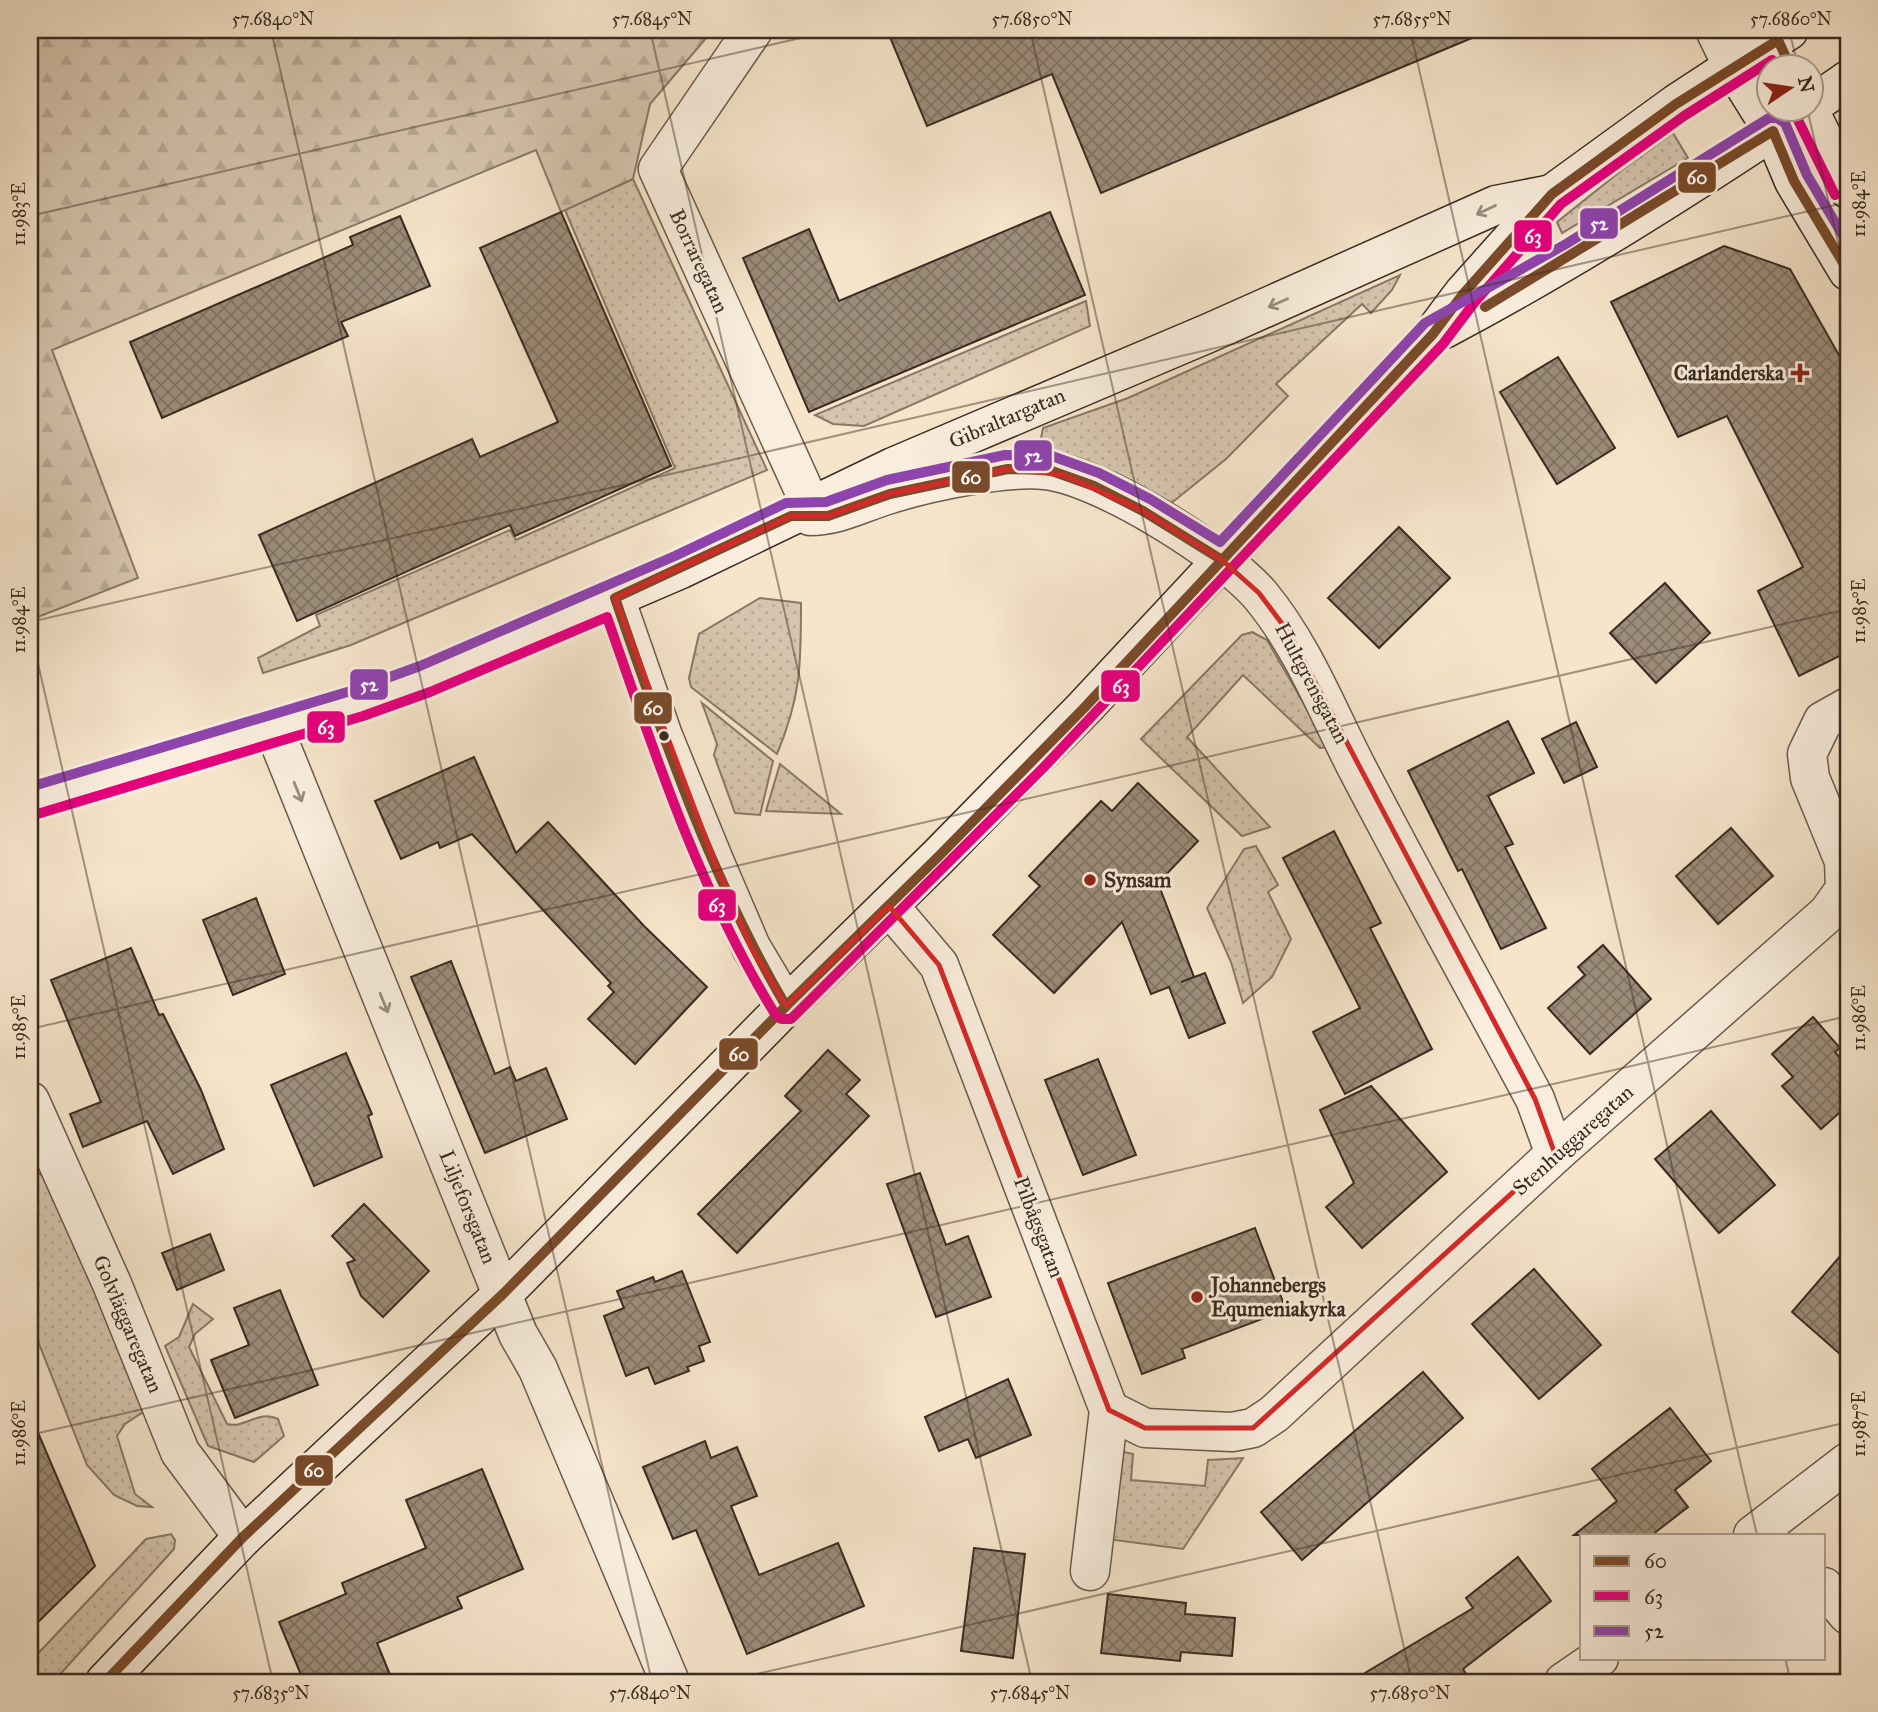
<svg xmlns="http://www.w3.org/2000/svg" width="1878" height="1712" viewBox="0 0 1878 1712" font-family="'IM FELL Great Primer',serif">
<defs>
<pattern id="grass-dots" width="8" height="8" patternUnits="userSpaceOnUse" patternTransform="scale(1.75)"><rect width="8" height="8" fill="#d6c5ae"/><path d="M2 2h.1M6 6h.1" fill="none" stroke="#b8a995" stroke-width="1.8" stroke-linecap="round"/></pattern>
<pattern id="forest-firs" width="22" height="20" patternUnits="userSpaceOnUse" patternTransform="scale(1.75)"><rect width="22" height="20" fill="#d6c5ae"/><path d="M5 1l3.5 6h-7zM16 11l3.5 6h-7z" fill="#b8a995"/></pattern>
<pattern id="building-cross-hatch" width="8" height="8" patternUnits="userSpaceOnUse" patternTransform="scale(1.75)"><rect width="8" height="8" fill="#9c8c79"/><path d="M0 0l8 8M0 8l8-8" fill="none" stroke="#807363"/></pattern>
</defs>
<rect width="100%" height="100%" fill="#f6e5cb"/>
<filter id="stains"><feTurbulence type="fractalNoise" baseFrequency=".00286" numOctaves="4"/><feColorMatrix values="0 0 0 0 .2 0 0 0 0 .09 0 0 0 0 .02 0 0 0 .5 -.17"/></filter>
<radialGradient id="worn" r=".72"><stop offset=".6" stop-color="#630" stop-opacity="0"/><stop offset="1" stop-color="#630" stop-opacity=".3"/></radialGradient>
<!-- grass -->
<g fill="url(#grass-dots)" stroke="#887868" stroke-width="2">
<path d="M1673,133L1688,158L1562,233L1557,222L1622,170Z"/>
<path d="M633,179L767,470L351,645L263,673L258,658L320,626L316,615L510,530L516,540L675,468L565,210Z"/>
<path d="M1400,275L1392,290L1371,313L1362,304L1276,384L1288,396L1226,459L1164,509L1038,454L1043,428L1128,398Z"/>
<path d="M1086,301L1090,326L864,426L833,424L815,415Z"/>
<path d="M760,598L801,603C801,666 801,696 777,754L691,687L689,678L699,634Z"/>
<path d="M1252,632L1267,640L1329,747L1320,748L1243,675L1187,737L1270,827L1242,836L1141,739L1242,635Z"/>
<path d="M702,703L773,761L760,815L735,813L714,755L717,744Z"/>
<path d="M780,764L841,814L766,811Z"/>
<path d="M1256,846L1278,885L1268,892L1291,939L1272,977L1243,1003L1231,962L1207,908L1244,849Z"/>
<path d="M30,1168L54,1183L146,1410L125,1424L117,1436L135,1494L152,1507L137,1506L114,1495L87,1465L30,1321Z"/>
<path d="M193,1304L213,1319L195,1334L189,1347L227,1424C245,1429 259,1409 278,1419L284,1436L254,1462L208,1446L165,1346L179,1337Z"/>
<path d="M1120,1451L1133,1454L1131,1480L1205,1486L1208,1460L1243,1458L1183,1549L1107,1539Z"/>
<path d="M171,1534L175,1540L174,1549L53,1682H30V1662L146,1539Z"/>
</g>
<!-- forest -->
<path fill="url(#forest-firs)" stroke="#887868" stroke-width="2" d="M30,30H713L650,104L633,179L561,212L536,150L52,350L138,578L30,620Z"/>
<!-- building -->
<g fill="url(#building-cross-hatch)" stroke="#3a2b21" stroke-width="2">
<path d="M887,30H1491L1101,193L1052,74L927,126Z"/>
<path d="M561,212L671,466L515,536L510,525L297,621L259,535L472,439L480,457L558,422L480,248Z"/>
<path d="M1050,212L1085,295L809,412L743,258L809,229L839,301Z"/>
<path d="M400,216L430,286L341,322L348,336L162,418L130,342L353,245L350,237Z"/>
<path d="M1724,246L1790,269L1848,371V652L1799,676L1758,591L1803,567L1727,416L1678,437L1611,302Z"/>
<path d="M1558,357L1615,448L1557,484L1500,392Z"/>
<path d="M1399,527L1450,578L1379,648L1328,598Z"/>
<path d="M1665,583L1710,633L1656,683L1610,633Z"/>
<path d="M1508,721L1534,773L1488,796L1513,844L1505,847L1546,928L1501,949L1462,869L1458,871L1408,771Z"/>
<path d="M1576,722L1597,767L1564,783L1542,739Z"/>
<path d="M474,757L516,853L548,822L644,926L707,987L635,1064L588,1019L614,992L608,986L611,983L472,834L440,848L438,842L401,859L375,801Z"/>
<path d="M1138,783L1198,841L1158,883L1194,977L1181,982L1205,973L1225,1023L1189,1038L1169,987L1151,994L1122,922L1054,993L993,935L1040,886L1029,876L1101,801L1112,811Z"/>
<path d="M1731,828L1773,876L1718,924L1676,876Z"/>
<path d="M1334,831L1381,923L1370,928L1432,1049L1345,1094L1313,1032L1360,1008L1283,858Z"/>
<path d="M256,898L285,974L233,995L203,920Z"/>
<path d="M1603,945L1651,999L1590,1054L1548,1008L1585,975L1578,967Z"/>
<path d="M131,948L159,1015L163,1014L201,1090L224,1149L173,1174L147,1121L83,1147L70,1114L101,1102L51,980Z"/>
<path d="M451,961L495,1074L510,1067L516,1081L546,1068L567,1119L485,1153L411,977Z"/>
<path d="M1813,1017L1840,1048L1835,1052L1848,1068V1105L1821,1129L1782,1086L1793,1077L1772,1054Z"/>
<path d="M828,1050L860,1080L846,1094L869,1116L737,1253L698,1214L801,1111L785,1096Z"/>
<path d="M346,1053L372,1114L368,1116L382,1157L314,1186L271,1085Z"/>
<path d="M1098,1059L1136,1155L1083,1175L1045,1080Z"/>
<path d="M1371,1086L1447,1172L1362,1248L1326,1207L1354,1183L1320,1110Z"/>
<path d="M1711,1111L1775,1185L1719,1233L1655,1159Z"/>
<path d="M920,1173L946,1245L968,1236L991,1297L936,1317L887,1184Z"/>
<path d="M364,1204L429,1271L383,1317L361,1296L347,1263L355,1260L332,1236Z"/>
<path d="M1255,1228L1286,1310L1182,1349L1185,1358L1142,1374L1108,1283Z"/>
<path d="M210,1234L224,1270L177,1290L162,1253Z"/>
<path d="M1848,1247V1361L1792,1312Z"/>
<path d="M1534,1269L1601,1345L1539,1399L1472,1324Z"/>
<path d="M682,1271L710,1342L699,1346L704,1361L687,1367L689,1371L655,1384L648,1367L626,1376L604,1316L624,1308L617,1291L653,1277L655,1282Z"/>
<path d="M280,1290L318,1385L235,1418L211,1360L249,1345L234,1308Z"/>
<path d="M1423,1372L1463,1418L1302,1560L1261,1512Z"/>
<path d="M1008,1379L1031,1435L976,1458L968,1439L939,1451L925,1417Z"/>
<path d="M1670,1408L1711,1461L1675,1490L1688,1507L1652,1535H1574L1617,1501L1592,1469Z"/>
<path d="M30,1414L95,1566L30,1630Z"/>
<path d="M705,1441L711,1458L737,1447L757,1496L731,1506L759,1575L838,1543L864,1606L747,1654L696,1530L673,1539L643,1467Z"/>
<path d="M482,1469L523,1569L457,1597L462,1608L377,1643L393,1682H304L279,1622L346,1594L342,1583L426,1548L406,1500Z"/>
<path d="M974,1548L1025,1554L1013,1658L961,1651Z"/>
<path d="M1518,1557L1551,1601L1463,1669L1471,1682H1350L1473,1608L1466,1598Z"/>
<path d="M1108,1594L1186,1603L1185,1614L1235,1618L1232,1656L1181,1652L1180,1661L1101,1653Z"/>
</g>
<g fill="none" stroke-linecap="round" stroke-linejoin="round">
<!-- street casing -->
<g stroke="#695a4c" stroke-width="41">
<g id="street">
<path d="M753,30L658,169L811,506"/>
<path d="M1715,30L1733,67"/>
<path d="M810,516C838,516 861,503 887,495C928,482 1004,466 1045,470C1100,475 1226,554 1261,596C1303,647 1327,710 1357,768C1415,879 1476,989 1535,1099L1555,1154"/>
<path d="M615,598L663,736L715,863L751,947L786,1006"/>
<path d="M274,729L518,1334L538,1369L670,1682"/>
<path d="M889,906L939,965L1109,1410L1090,1571"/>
<path d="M30,1101L112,1284L180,1452L243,1537"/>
<path d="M1109,1410L1145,1428L1232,1432L1253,1428L1274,1414L1555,1154L1828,913L1845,889L1844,861L1810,778L1807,754L1823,721L1848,707"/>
<path d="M1753,1535L1848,1462"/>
<path d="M1824,1587L1848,1615"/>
<path d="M1564,1682L1599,1658"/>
</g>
</g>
<!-- secondary casing -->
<g stroke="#3a2b21" stroke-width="41">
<g id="secondary">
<path d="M1733,67L1773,131L1794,181L1848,271"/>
<path d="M1812,105L1848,80"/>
<path d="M1808,108L1848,189"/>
<path d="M1444,329C1569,263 1690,186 1807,108"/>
<path d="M30,802L358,703L425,679L681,569L893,467L1211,332L1496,205L1552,194"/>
<path d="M105,1682L243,1537L503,1294L786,1006L939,856L1085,707L1433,334L1463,294L1552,194L1676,104L1789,30"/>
</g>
</g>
<!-- street -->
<use href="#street" stroke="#f9eedd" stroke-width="38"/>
<!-- secondary -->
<use href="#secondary" stroke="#f9eedd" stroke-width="38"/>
<!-- bus-1 casing -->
<g stroke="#f9eedd" stroke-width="16">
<g id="bus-1">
<path d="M1485,307L1773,131L1794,181L1848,271"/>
<path d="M786,1006C711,879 663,737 615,598L791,516H828L890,494L1008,469L1049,470L1094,486L1143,511L1222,560"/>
<path d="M105,1682L243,1537L503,1294L786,1006L939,856L1085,707L1433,334L1463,294L1552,194L1676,104L1778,40L1790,66"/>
</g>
</g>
<!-- bus-2 casing -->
<g stroke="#f9eedd" stroke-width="16">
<g id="bus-2">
<path d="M1795,114L1835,195"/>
<path d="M34,815L363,716L430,692L607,617C654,752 700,892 775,1014L781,1019H791L1043,768L1443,344L1474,303L1561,204L1684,116L1772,60L1775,66"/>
</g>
</g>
<!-- bus-3 casing -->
<g stroke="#f9eedd" stroke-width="16">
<path id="bus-3" d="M30,787L354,690L420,666L675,556L786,503L826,502L887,480L1005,455L1052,456L1099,473L1150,499L1220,542L1425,323L1566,244L1769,118H1777L1785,123L1807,175L1848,244"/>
</g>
<!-- bus-1 -->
<use href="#bus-1" stroke="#7a4b2a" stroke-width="10"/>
<!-- bus-2 -->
<use href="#bus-2" stroke="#e5007d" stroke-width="10"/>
<!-- bus-3 -->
<use href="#bus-3" stroke="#8e44ad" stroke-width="10"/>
</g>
<!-- one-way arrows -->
<defs><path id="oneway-shaft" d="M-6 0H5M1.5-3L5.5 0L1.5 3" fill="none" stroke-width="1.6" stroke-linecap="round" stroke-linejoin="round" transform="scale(1.75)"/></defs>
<g stroke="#9a8c7f">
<use href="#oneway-shaft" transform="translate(1486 210) rotate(155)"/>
<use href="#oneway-shaft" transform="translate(1278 303) rotate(156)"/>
<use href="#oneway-shaft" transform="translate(298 792) rotate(68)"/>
<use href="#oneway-shaft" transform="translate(384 1003) rotate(68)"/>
</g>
<!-- marked area -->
<path fill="none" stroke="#d62828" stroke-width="5" stroke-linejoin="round" d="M1008,469L1064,475L1143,511L1222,560L1259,593L1289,633L1535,1099L1555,1154L1253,1428H1145L1109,1410L939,965L889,906L786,1006L751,947L715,863L615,598L791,516H828L890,494Z"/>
<!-- ticks -->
<path fill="none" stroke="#3a2b21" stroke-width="2" stroke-opacity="0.45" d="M271,30L652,1682M650,30L1032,1682M1030,30L1412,1682M1410,30L1757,1535M1789,30L1798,66M1807,108L1848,286M30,216L835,30M30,622L1848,202M30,629L273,1682M30,1029L1848,609M30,1435L1848,1016M1785,1658L1791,1682M722,1682L1848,1422"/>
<!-- markers -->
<g fill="#8f2418" stroke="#f9eedd" stroke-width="2.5">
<path d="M1796.5 362.5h7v7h7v7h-7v7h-7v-7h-7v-7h7z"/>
<circle cx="1090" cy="880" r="7"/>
<circle cx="1197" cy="1297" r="7"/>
</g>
<circle fill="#3a2b21" stroke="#f9eedd" stroke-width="2.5" cx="664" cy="736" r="6"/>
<g text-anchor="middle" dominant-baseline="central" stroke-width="6" stroke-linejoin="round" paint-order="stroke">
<!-- street labels -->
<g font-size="21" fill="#3a2b21" stroke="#f9eedd">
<text transform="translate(699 261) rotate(65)">Borraregatan</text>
<text transform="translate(1007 418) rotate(-23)">Gibraltargatan</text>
<text transform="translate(1312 683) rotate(62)">Hultgrensgatan</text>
<text transform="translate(1573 1140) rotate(-42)">Stenhuggaregatan</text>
<text transform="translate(468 1207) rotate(68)">Liljeforsgatan</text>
<text transform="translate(1039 1227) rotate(69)">Pilbågsgatan</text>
<text transform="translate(128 1324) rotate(67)">Golvläggaregatan</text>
</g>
<!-- poi labels -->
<g font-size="21" font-weight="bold" fill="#3a2b21" stroke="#f9eedd" text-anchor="start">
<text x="1784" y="373" text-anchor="end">Carlanderska</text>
<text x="1104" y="880">Synsam</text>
<text x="1211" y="1285">Johannebergs<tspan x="1211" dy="24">Equmeniakyrka</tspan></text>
</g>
</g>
<g stroke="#f9eedd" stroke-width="2.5">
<rect x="1677" y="161" width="40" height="33" rx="7" fill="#7a4b2a"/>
<rect x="1579" y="207" width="40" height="33" rx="7" fill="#8e44ad"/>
<rect x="1513" y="219" width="40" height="34" rx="7" fill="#e5007d"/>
<rect x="1013" y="439" width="40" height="33" rx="7" fill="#8e44ad"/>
<rect x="951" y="460" width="40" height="34" rx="7" fill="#7a4b2a"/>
<rect x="349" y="668" width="40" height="33" rx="7" fill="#8e44ad"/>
<rect x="1100" y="669" width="41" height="34" rx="7" fill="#e5007d"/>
<rect x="633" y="691" width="40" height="34" rx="7" fill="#7a4b2a"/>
<rect x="306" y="710" width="40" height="34" rx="7" fill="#e5007d"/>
<rect x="697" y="888" width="40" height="34" rx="7" fill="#e5007d"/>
<rect x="718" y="1037" width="41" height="34" rx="7" fill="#7a4b2a"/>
<rect x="294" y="1454" width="40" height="33" rx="7" fill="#7a4b2a"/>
</g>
<g font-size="19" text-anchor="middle" font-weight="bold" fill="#fff">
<text x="1697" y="184">60</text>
<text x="1599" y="230">52</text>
<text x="1533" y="243">63</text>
<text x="1033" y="462">52</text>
<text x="971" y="484">60</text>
<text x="369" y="691">52</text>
<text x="1121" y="693">63</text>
<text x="653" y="715">60</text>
<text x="326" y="734">63</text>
<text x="717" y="912">63</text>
<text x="739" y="1061">60</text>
<text x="314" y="1477">60</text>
</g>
<!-- margin -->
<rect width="1878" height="1712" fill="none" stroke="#f6e5cb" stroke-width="77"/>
<!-- legend -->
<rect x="1580" y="1534" width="245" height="126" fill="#f9eedd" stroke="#ada092" stroke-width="2"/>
<rect x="1594" y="1556" width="35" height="10" fill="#7a4b2a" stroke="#ada092" stroke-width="2"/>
<text x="1644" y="1568" font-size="21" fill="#3a2b21">60</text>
<rect x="1594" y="1591" width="35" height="10" fill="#e5007d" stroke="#ada092" stroke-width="2"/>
<text x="1644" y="1604" font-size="21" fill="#3a2b21">63</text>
<rect x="1594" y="1626" width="35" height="10" fill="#8e44ad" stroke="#ada092" stroke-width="2"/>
<text x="1644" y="1638" font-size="21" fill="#3a2b21">52</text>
<!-- north arrow -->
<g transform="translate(1790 88) rotate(77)"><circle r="33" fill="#f9eedd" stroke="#ada092" stroke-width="2"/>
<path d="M0-5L12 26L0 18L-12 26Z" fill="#8f2418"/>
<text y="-10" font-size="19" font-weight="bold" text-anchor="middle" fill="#3a2b21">N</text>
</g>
<rect x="38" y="38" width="1802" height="1636" fill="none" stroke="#3a2b21" stroke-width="2.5"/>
<g font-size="18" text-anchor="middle" fill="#3a2b21">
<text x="273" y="25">57.6840°N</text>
<text x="652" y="25">57.6845°N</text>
<text x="1032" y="25">57.6850°N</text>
<text x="1412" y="25">57.6855°N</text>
<text x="1791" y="25">57.6860°N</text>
<text transform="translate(1859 204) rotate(-90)" y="6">11.984°E</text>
<text transform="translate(19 214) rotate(-90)" y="6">11.983°E</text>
<text transform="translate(1859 611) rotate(-90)" y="6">11.985°E</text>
<text transform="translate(19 620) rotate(-90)" y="6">11.984°E</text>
<text transform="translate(1859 1018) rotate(-90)" y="6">11.986°E</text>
<text transform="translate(19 1027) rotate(-90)" y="6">11.985°E</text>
<text transform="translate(1859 1424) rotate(-90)" y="6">11.987°E</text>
<text transform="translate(19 1433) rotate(-90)" y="6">11.986°E</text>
<text x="271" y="1699">57.6835°N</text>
<text x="650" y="1699">57.6840°N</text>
<text x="1030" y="1699">57.6845°N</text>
<text x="1410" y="1699">57.6850°N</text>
</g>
<rect width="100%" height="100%" filter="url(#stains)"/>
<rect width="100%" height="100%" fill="url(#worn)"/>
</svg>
